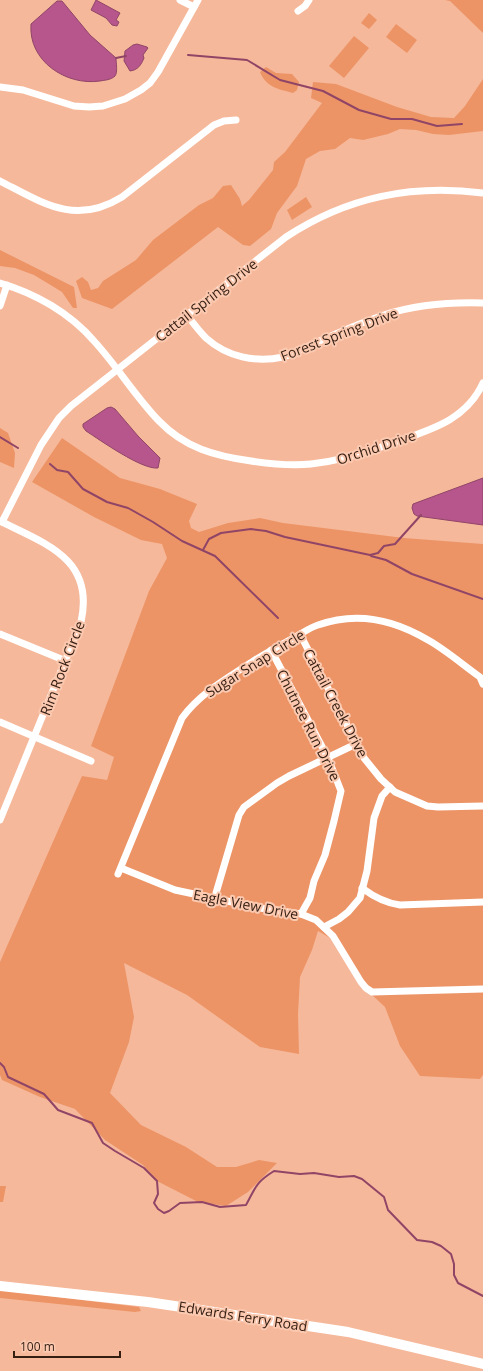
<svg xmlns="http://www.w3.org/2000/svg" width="483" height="1371" viewBox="0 0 483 1371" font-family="'Open Sans',sans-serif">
<rect width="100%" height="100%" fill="#f6b89a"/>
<!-- green -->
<g fill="#ec9466">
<path d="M445,0H483V33L450,1Z"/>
<path d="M369,13L377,20L369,29L361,23Z"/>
<path d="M396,24L417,40L407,53L386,37Z"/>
<path d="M354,36L369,48L344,78L329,66Z"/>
<path d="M266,67L276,73L292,74L299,82L297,90L293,93C278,89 266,87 260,72Z"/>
<path d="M483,79V131L449,135L433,134L416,130L400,129L388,134L363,140L350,138L335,149L320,151L306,159L297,186L277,213L271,229L250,246L243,245L218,227L112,309L82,298L76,281L82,277L88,282L91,290L98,288L103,281L136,260L153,240L199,205L213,198L223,186L231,185L240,199L242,206L249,200L273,170L274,162L285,152L322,103L311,98L313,82L336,84L397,107L431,117L454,118L465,106Z"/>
<path d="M306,197L312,207L292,220L287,210Z"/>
<path d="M0,250L74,287L77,308H73L62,292L34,275L15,268L0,266Z"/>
<path d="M0,428L8,433L15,453L14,468L0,462Z"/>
<path d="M62,438L120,478L160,489L197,504L189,521L191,528L199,532L228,523L260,518L283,523L404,538L483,544V1075L480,1079L420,1076L400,1046L385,1007L371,994L337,942L318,931L312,950L300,977L298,1014L299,1054L260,1047L187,995L124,963L134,1017L129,1042L110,1093L141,1125L186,1147L217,1167H236L259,1160L277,1163L248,1192L226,1206L198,1202L157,1181L143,1165L105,1140L75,1109L40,1097L2,1080L0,1075V962L82,776L107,780L114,757L91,746L149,591L167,558L162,544L141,540L94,517L32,482Z"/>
<path d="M0,1186H6L3,1202H0Z"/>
<path d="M0,1290L139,1307L141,1311L135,1312L0,1298Z"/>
</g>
<!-- water -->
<g fill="#b7568c" stroke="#904567">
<path d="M96,0L120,13L116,20L119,22L117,26L112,25L106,18L91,10Z"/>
<path d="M57,1H62L90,35L116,58C116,63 118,72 115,76C111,80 105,80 100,81C66,86 28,61 31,24Z"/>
<path d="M137,44L147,47L148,48L143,55L144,58C141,65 138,70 130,71L124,61L125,51L133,45Z"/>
<path d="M111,407L115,409L138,436L160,458L158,468C142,470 100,440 86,431L83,427V424L107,408Z"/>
<path d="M483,478V525L417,516L414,514L412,508L413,504Z"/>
</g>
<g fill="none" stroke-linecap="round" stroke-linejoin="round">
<!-- stream -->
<g stroke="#904567" stroke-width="2">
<path d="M188,55L247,60L280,80L323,91L359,110L391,119H412L437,126L462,124"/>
<path d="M116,58L126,56"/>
<path d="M0,437L18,448"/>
<path d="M50,464L57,470L68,472L83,489L96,496L107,502L128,508L153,522L182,541L215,556L278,618"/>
<path d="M203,550L209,539L221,533L251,529L266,531L285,537L370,555L378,553L384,546L395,544L421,515"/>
<path d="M371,556L386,560L412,574L483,599"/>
<path d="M0,1063L4,1067L8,1077L44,1094L58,1110L92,1123L103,1143L115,1151L144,1168L157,1181L158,1194L154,1203L158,1209L164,1213L169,1211L180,1203L202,1202L220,1207L246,1205C256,1187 255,1183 274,1171L300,1174L314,1173L339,1177L354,1176L362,1179L384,1197L388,1210L417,1240L432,1242L441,1246L451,1254L454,1264V1275L458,1283L483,1296"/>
</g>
<!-- street -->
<g stroke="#fff" stroke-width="7">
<path d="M180,0L194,7"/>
<path d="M298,11L305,6L309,0"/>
<path d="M0,87L23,90L74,106L89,107L103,106L125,99L141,90L150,83L158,72L198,0"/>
<path d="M0,181C43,203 75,226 122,197L214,125L224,121L236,120"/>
<path d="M0,283C35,293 70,313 94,341C117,366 135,396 159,421C185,448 215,456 251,461C271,464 291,466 311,464C337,461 363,454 387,445C425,431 465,423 483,383"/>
<path d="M0,306L7,285"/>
<path d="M187,315C193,323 199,331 206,338C227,357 256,363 283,357C296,353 309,345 322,340C342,331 363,322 384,315C415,305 450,302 483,303"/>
<path d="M0,521C46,544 95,559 81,622L0,820"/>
<path d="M2,522L41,445L59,418L71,406L286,237C347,197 411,184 483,193"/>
<path d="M0,634L66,661"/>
<path d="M300,634L364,758L381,779L395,792L427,806L438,807L483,806"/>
<path d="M271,650L328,758L341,791L334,821L325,855L314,881L310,898L301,914"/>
<path d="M0,722L91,761"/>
<path d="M121,868L175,890L260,908L301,914L316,920L333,936L361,982L366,988L372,992L483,989"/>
<path d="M118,874L182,718C201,692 228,678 255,660C268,652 282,644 297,636C304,632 311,627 318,625C357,611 393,619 428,640C446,650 463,665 480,677L483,684"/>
<path d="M362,888C374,897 385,903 400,905L483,902"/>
<path d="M217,899L216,893L239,815L244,807L277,783L289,776L356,744"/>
<path d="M324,927L339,919L348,912L360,898L367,871L374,818L382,796L390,787"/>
</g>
<!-- secondary -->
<path stroke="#fff" stroke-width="10" d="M0,1286L148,1302L348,1332L483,1364"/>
</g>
<g text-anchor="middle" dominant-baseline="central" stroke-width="4" stroke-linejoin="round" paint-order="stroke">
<!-- street labels -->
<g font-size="14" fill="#341d11" stroke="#fbc9b0">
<text transform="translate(206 300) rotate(-38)">Cattail Spring Drive</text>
<text transform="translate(339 334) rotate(-21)">Forest Spring Drive</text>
<text transform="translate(376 447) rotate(-18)">Orchid Drive</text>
<text transform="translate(255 663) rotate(-32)">Sugar Snap Circle</text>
<text transform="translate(62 668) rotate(-69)">Rim Rock Circle</text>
<text transform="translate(336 703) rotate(62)">Cattail Creek Drive</text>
<text transform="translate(309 725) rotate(63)">Chutnee Run Drive</text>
<text transform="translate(246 904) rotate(11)">Eagle View Drive</text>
<text transform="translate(243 1316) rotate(9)">Edwards Ferry Road</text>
</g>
</g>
<!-- scale -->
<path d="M14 1351v6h106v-6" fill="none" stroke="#341d11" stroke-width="2"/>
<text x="20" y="1351" font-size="12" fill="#341d11" stroke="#fbc9b0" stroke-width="3" paint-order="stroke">100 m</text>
</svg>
